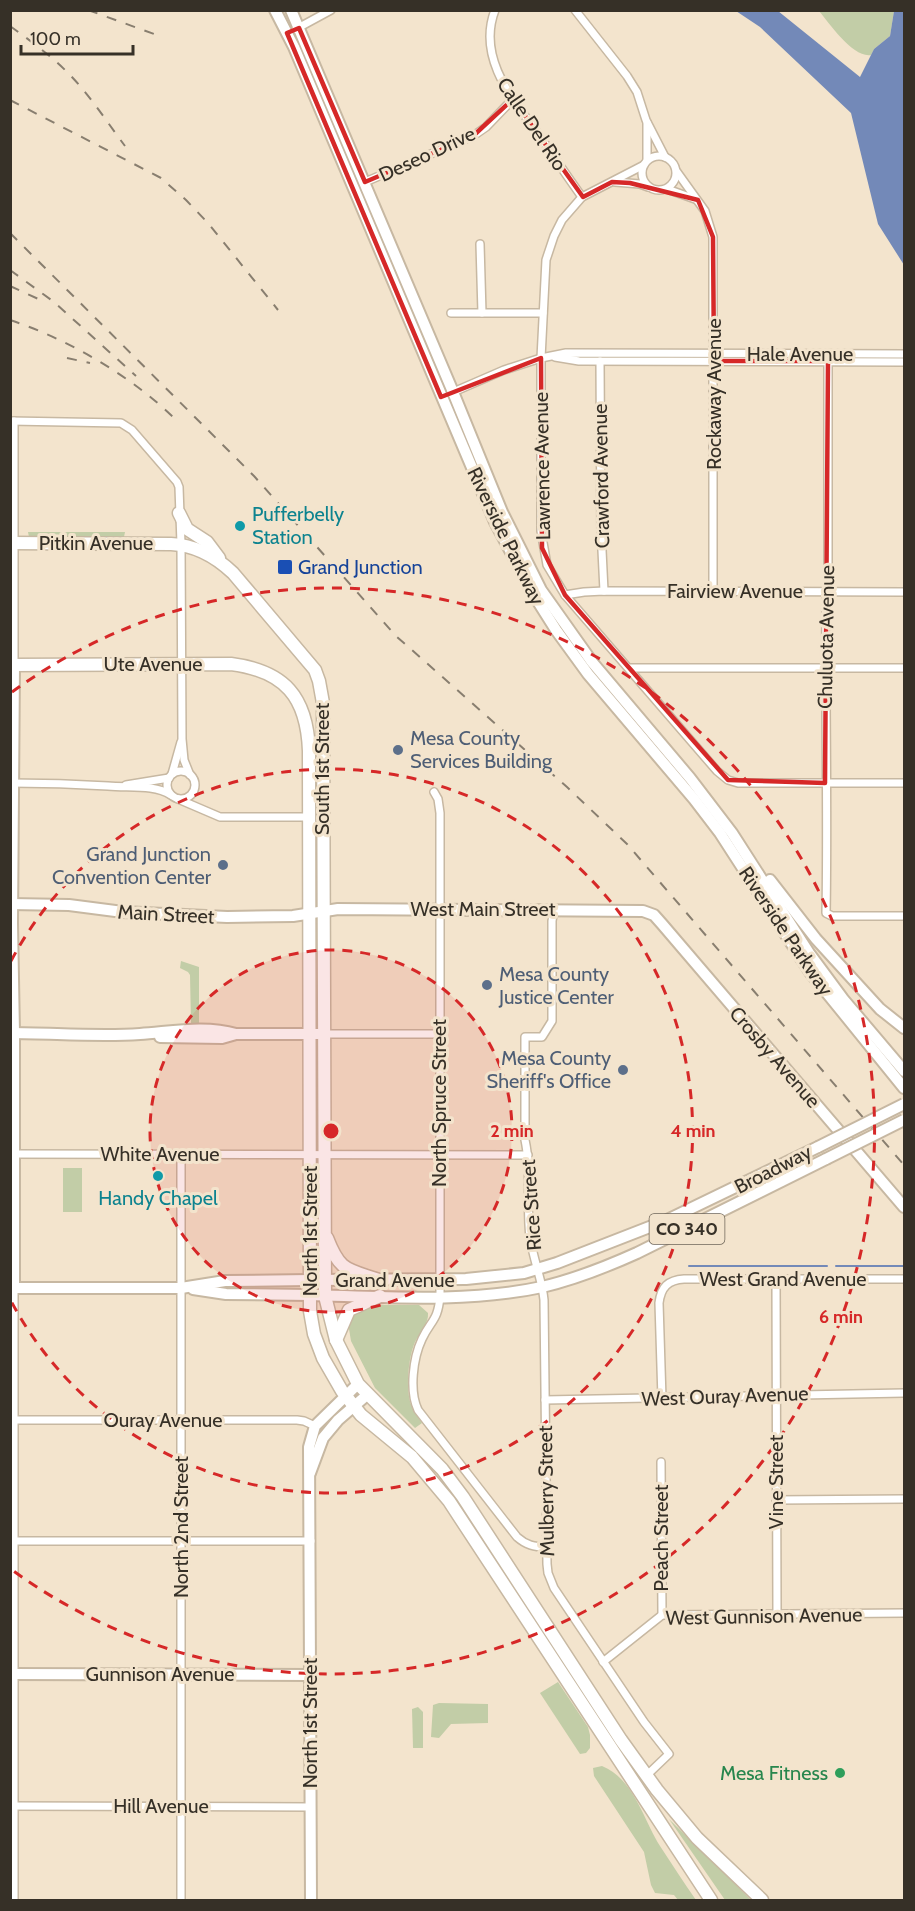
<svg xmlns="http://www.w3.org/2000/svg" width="915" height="1911" viewBox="0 0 915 1911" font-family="Cabin,sans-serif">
<rect width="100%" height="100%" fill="#f3e4cd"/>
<!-- green -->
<g fill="#c2cda7">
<path d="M819,11H894L890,36L874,49L871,55C853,58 830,24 819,11Z"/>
<path d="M28,532H125L124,537H29Z"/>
<path d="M181,961L199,967V1025L191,1023L190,975L188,972L180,968Z"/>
<rect x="63" y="1168" width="19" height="44"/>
<path d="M372,1305H419L428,1313C429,1323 420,1332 415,1342C408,1358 405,1391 412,1407C414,1413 419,1418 422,1423L415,1428L375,1388L351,1341L348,1323L352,1314Z"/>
<path d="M558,1682L588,1727L590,1735V1748L586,1753L580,1754L540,1693Z"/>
<path d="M439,1703L488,1704V1723L451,1724L439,1738L431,1737L433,1705Z"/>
<path d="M418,1707L423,1712V1748H413L412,1709Z"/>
<path d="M602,1766C634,1779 643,1819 660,1846C672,1864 684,1883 696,1900H678L674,1895L655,1893L651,1885L644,1852L594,1776L593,1768Z"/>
<path d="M669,1819L751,1900H725Z"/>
</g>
<!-- water -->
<path fill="#7389b8" d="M736,11H778L860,77L874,49L890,36L894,11H904V265L878,224L851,113L760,27Z"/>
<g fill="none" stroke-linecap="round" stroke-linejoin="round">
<!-- stream -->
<g stroke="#7389b8" stroke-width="2">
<path d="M689,1266H827"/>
<path d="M836,1266H904"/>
</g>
<!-- street casing -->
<g stroke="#c7b8a2" stroke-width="10">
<g id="street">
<path d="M495,10C477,57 511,97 537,132C552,154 567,176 582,197"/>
<path d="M575,10L627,76L637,92L646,120L665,157"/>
<path d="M296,29L331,10"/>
<path d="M647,123V160"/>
<circle cx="659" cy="173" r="17"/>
<path d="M644,165L582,197L562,220L554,236L546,260L541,358V531L547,565L565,595L717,771L728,780L738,783H904"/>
<path d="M677,172L705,211L713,237V591"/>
<path d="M365,182L473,136L486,127L513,99"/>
<path d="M615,182L640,184L648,187"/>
<path d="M667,189L695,199"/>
<path d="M480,244L482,313"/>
<path d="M451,313H543"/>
<path d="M555,357L579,361L904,362"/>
<path d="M600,361L601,530L604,591"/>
<path d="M828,361V584L826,601C825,705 828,809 826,913L832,916H904"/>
<path d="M451,393L504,370L541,358L566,353L904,354"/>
<path d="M10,421L121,423L132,430L177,482L179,487L181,544L182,739L184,760L190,775"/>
<path d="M14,421V665"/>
<path d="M565,595L584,592L604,591L904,592"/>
<path d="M630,668H904"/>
<circle cx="181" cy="785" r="14"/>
<path d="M172,774L181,742"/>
<path d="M11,783C44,783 76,784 108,786C129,788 154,784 171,795"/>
<path d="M126,785L169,778"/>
<path d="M434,792L438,799L440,813V1296C438,1321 431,1320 422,1339C413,1358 409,1391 418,1410L517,1537C526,1545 534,1547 546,1547"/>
<path d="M178,799L220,817H308"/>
<path d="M554,909L552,921V1021L542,1037H525V1140C532,1172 526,1205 530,1237C533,1259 542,1279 544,1300L547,1564L548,1573L554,1588L644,1722L669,1754L646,1776"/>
<path d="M324,1034H440"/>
<path d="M10,1154L528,1155"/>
<path d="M181,1154V1900"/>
<path d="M776,1279L777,1613"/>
<path d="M662,1399L659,1303C661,1287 668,1280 684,1279H904"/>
<path d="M545,1400L904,1393"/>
<path d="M10,1420H297L304,1421L315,1426"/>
<path d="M661,1462L662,1615"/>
<path d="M776,1500L904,1499"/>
<path d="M10,1541H311"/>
<path d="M603,1662L662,1615L904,1613"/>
<path d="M10,1806L311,1807"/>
<path d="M14,1900V1288"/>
</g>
</g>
<!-- secondary casing -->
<g stroke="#c7b8a2" stroke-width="14">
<g id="secondary">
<path d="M10,904L69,905L123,912L227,917L293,916L338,909L643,911L654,915L662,924L904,1207"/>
<path d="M10,1033C53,1033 97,1037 140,1034C171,1032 205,1025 236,1034"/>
<path d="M160,1037L222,1038L236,1034H318"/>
<path d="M10,1288H181L225,1281L310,1280"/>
<path d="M14,1288V1033L12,923L14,665"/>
<path d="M193,1289L226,1294L310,1295"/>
<path d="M310,1473L323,1438L338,1420L368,1394"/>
<path d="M10,1674L310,1675"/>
<path d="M311,1900L309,1447L315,1426L358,1384"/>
</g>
</g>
<!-- primary casing -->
<g stroke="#c7b8a2" stroke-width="14">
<g id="primary">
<path d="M275,10L294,47L495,522L532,592L556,630L588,674L694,799L720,833L810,972L904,1088"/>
<path d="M291,10L453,392L502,512L541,590L592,662L690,778L732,833L809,953L843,999L904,1071"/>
<path d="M770,880L816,939L880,1009L904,1028"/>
<path d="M310,1280L466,1279L524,1273L557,1263L665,1221L818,1147"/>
<path d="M310,1295C386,1297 468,1303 542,1287C576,1279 606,1267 637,1253L826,1159"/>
</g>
</g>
<!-- highway casing -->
<g stroke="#c7b8a2" stroke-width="15">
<g id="highway">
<path d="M179,513L187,529L207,542L219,558"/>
<path d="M10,543L171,544C195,545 215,556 233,573L315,670L319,681L323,703L325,1296L336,1340L358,1384L442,1469L463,1497L621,1740L657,1790L697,1838L762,1900"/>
<path d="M10,665L231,664C285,671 307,697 309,751L310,1311L314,1334L323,1358L342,1391L361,1415L412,1457L449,1501L711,1900"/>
<path d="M327,1238C340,1272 347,1269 379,1280"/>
<path d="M336,1340L349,1310L380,1296"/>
</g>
</g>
<!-- street -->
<use href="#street" stroke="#fff" stroke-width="7"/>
<!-- secondary -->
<use href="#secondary" stroke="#fff" stroke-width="10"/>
<!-- primary -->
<use href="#primary" stroke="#fff" stroke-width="10"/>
<!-- highway -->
<use href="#highway" stroke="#fff" stroke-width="12"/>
<!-- rail -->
<g stroke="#887e6f" stroke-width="2" stroke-dasharray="10 10" stroke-linecap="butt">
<path d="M88,10L154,34"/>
<path d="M10,26C32,42 53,57 71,76C91,97 107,122 125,146"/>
<path d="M10,100L161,178L186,200L208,223L278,310"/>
<path d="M10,233L254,476L396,636L567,787L627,844L904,1165"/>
<path d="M10,270L54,302L136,376"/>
<path d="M10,286L45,302"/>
<path d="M10,320C68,339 133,377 176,420"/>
<path d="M67,358L90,363"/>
</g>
<!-- primary-bridge casing -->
<g stroke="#c7b8a2" stroke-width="14" stroke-linecap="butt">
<g id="primary-bridge">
<path d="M818,1147L904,1104"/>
<path d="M826,1159L904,1120"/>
</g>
</g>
<!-- primary-bridge -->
<use href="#primary-bridge" stroke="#fff" stroke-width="10"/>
</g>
<!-- marked area -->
<path fill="none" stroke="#d62828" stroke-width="4.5" stroke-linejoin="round" d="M299,28L365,182L473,136L513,99L583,197L612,182L630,183L698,200L713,237L714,361H828L825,783L728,780L565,595L542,548L541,358L441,397L287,33Z"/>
<!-- distance rings -->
<circle cx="331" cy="1131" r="181" fill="#d62828" fill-opacity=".12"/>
<g fill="none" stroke="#d62828" stroke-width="3" stroke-dasharray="10 8">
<circle cx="331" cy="1131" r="181"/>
<path d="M11 961A362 362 0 1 1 11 1301"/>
<path d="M12 692A543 543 0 1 1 12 1570"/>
</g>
<!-- markers -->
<g fill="#0f9aa8" stroke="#f3e4cd" stroke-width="2">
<circle cx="240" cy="526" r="6"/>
<circle cx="158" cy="1176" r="6"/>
</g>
<rect fill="#1a4fb4" stroke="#f3e4cd" stroke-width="2" x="277" y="559" width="16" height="16" rx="3"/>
<g fill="#5c6f8a" stroke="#f3e4cd" stroke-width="2">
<circle cx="398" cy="750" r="6"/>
<circle cx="223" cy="865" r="6"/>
<circle cx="487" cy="985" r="6"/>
<circle cx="623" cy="1070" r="6"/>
</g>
<circle fill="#2e9e5b" stroke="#f3e4cd" stroke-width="2" cx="840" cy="1773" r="6"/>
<g text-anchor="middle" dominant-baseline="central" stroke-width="6" stroke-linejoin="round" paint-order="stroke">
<!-- shield labels -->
<rect fill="#f3e4cd" stroke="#6f6659" stroke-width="1.5" x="649.5" y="1214" width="75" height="30" rx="4.5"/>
<g font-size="18" font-weight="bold" fill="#363027">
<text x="687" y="1229">CO 340</text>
</g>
<!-- street labels -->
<g font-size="20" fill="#363027" stroke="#f3e4cd">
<text transform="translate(532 124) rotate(56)">Calle Del Rio</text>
<text transform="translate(427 154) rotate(-25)">Deseo Drive</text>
<text x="800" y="354">Hale Avenue</text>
<text transform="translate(714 394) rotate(-90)">Rockaway Avenue</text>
<text transform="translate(542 466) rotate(-91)">Lawrence Avenue</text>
<text transform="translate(601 476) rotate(-91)">Crawford Avenue</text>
<text transform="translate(506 536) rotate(64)">Riverside Parkway</text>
<text x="96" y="543">Pitkin Avenue</text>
<text x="735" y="591">Fairview Avenue</text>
<text transform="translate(826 637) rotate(-89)">Chuluota Avenue</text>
<text x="153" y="664">Ute Avenue</text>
<text transform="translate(322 769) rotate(-90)">South 1st Street</text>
<text x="483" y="909">West Main Street</text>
<text transform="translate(166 914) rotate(3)">Main Street</text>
<text transform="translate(786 931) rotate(56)">Riverside Parkway</text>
<text transform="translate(775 1057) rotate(49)">Crosby Avenue</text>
<text transform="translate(439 1103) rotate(-90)">North Spruce Street</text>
<text x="160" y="1154">White Avenue</text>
<text transform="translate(773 1169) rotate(-27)">Broadway</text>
<text transform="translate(531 1205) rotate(-94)">Rice Street</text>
<text transform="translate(310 1231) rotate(-90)">North 1st Street</text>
<text x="783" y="1279">West Grand Avenue</text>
<text x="395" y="1280">Grand Avenue</text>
<text transform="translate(725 1396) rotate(-2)">West Ouray Avenue</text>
<text x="163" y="1420">Ouray Avenue</text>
<text transform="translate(776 1482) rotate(-90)">Vine Street</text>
<text transform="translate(546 1491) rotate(-91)">Mulberry Street</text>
<text transform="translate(181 1527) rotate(-90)">North 2nd Street</text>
<text transform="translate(661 1538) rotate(-90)">Peach Street</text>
<text transform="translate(764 1616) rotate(-1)">West Gunnison Avenue</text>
<text x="160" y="1674">Gunnison Avenue</text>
<text transform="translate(310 1723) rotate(-90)">North 1st Street</text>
<text x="161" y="1806">Hill Avenue</text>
</g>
<!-- culture labels -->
<g font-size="20" fill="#0d838f" stroke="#f3e4cd" text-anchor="start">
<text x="252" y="514">Pufferbelly<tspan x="252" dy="23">Station</tspan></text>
<text x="158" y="1198" text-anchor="middle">Handy Chapel</text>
</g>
<!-- transit labels -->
<g font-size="20" fill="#164399" stroke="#f3e4cd" text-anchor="start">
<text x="298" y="567">Grand Junction</text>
</g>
<!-- service labels -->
<g font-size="20" fill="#4e5e75" stroke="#f3e4cd" text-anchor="start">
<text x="410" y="738">Mesa County<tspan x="410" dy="23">Services Building</tspan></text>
<text x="211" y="854" text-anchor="end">Grand Junction<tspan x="211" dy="23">Convention Center</tspan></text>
<text x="499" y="974">Mesa County<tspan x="499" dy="23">Justice Center</tspan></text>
<text x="611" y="1058" text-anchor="end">Mesa County<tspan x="611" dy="23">Sheriff's Office</tspan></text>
</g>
<!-- leisure labels -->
<g font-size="20" fill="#27864d" stroke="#f3e4cd" text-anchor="end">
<text x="828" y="1773">Mesa Fitness</text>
</g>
</g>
<circle cx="331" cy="1131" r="9" fill="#d62828" stroke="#f3e4cd" stroke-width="3"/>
<g font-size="18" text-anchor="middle" font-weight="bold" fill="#d62828" stroke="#f3e4cd" stroke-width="6" stroke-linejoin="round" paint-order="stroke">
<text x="512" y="1137">2 min</text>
<text x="693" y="1137">4 min</text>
<text x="841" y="1323">6 min</text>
</g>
<!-- border -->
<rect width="915" height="1911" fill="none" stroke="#363027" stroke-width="24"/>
<!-- scale -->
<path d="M21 45v9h112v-9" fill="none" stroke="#363027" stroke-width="3"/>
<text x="30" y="45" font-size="18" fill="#363027" stroke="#f3e4cd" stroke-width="4.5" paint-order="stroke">100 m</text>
</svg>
